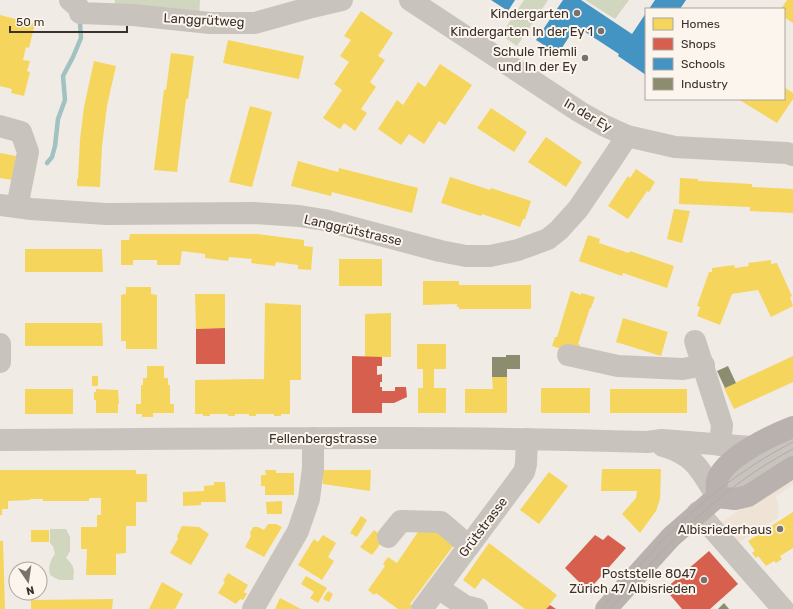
<svg xmlns="http://www.w3.org/2000/svg" width="793" height="609" viewBox="0 0 793 609" font-family="Rubik,sans-serif">
<rect width="100%" height="100%" fill="#f0ebe5"/>
<!-- green -->
<g fill="#d1d6bf">
<path d="M115,0H200L199,18L114,9Z"/>
<path d="M524,0H548L517,46L501,35Z"/>
<path d="M585,0H629L615,19Z"/>
<path d="M50,529H66L70,537V551L66,558C74,565 75,570 73,580H59L50,575C48,567 50,561 55,554L53,546L50,543Z"/>
</g>
<!-- plaza -->
<path fill="#eee3d5" d="M793,475V485L776,496L779,511L778,518L739,542L721,523L773,486Z"/>
<!-- homes -->
<g fill="#f6d55c">
<path d="M787,0H793V23L784,17V9H781Z"/>
<path d="M361,11L393,33L378,56L385,60L370,82L376,87L361,109L367,113L355,131L344,123L340,129L323,118L342,90L334,84L349,62L340,56L351,40L344,36Z"/>
<path d="M0,15L35,24L29,48L26,47L23,60L30,61L27,71L30,72L24,96L11,93L12,89L0,86Z"/>
<path d="M228,40L304,56L299,79L223,63Z"/>
<path d="M171,53L194,56L188,99H186L177,172L154,170L164,90H166Z"/>
<path d="M94,61L116,66L107,106L102,146L100,187L77,186V179H78L80,139L84,107Z"/>
<path d="M440,64L472,85L445,125L439,121L424,144L409,134L401,145L378,129L397,100L403,105L418,82L425,87Z"/>
<path d="M784,87L793,93V99L777,123L738,99H784Z"/>
<path d="M250,106L272,112L252,187L229,182Z"/>
<path d="M491,108L527,132L514,152L477,128Z"/>
<path d="M546,137L582,162L566,187L528,162Z"/>
<path d="M0,153L16,156L12,180L0,178Z"/>
<path d="M298,161L338,172L339,168L418,188L412,213L332,192L331,196L291,186Z"/>
<path d="M636,169L655,182L649,192L647,191L628,219L608,206L628,176L630,178Z"/>
<path d="M450,177L490,190L491,188L531,201L525,219H523L520,227L482,214L481,216L441,203Z"/>
<path d="M680,178L698,179V181L752,184V187L793,189V213L750,211V207L679,204Z"/>
<path d="M674,209L690,211L682,243L667,239Z"/>
<path d="M130,234H257L304,240V246L313,247L311,270L298,269V265L276,262L275,266L251,263L252,259L229,257L228,261L205,258V254L182,251L180,265H157V260H133V265H121V240H129Z"/>
<path d="M588,235L600,239L599,243L629,253L630,251L674,266L667,288L623,273L622,276L579,261Z"/>
<path d="M25,249H102L103,272H25Z"/>
<rect x="339" y="259" width="43" height="27"/>
<path d="M771,260V264L777,263L792,296L790,297L793,306L771,317L758,290L732,294L720,325L697,316L700,307L697,306L709,272H712V268L734,265L735,268L749,266L748,263Z"/>
<path d="M423,281H459V285H531V309H459V307H457V304L423,305Z"/>
<path d="M126,287H151V294L157,295V349H126V341H121V295L126,294Z"/>
<path d="M571,291L581,295V293L595,297L591,308H590L578,344L580,345L577,354L552,346L555,337H557Z"/>
<path d="M195,294H225V328L196,329Z"/>
<path d="M265,303L301,305V380H290V414H281V416H274V414H256V416H249V414H235V416H228V414H210V416H203V414H195V380L264,379Z"/>
<path d="M391,313V357H365V314Z"/>
<path d="M623,318L668,332L661,356L616,342Z"/>
<path d="M25,323H102L103,346H25Z"/>
<path d="M417,344H446V369H434V388H446V413H418V388H423V369H417Z"/>
<path d="M793,356V382L734,409L724,388Z"/>
<path d="M147,366H164V378H168V385H170V404H174V413H153V417H142V414H136V404H141V385H143V378H147Z"/>
<rect x="92" y="376" width="6" height="10"/>
<path d="M492,377H507V413H465V389H493Z"/>
<rect x="541" y="388" width="49" height="25"/>
<rect x="25" y="389" width="48" height="25"/>
<path d="M96,389L118,390L119,404H118V413H96V400H94V392H96Z"/>
<rect x="610" y="389" width="77" height="24"/>
<path d="M602,469H661L660,499L656,511L640,533L622,514L636,498L637,491H601Z"/>
<path d="M0,470H136V474H147V502H136V526H126V553L116,554V575H86L87,549H81V527H97V515H101V498H89V501H43V499H30V500L8,501V509H2V515H0Z"/>
<path d="M265,470H276V473H294V495H265V486H261V475H266Z"/>
<path d="M322,470H371L370,491L323,484Z"/>
<path d="M549,472L568,486L539,524L520,510Z"/>
<path d="M214,482H225L226,502H201V505L183,506V492L204,491V486L214,485Z"/>
<path d="M282,501V514H267L266,502Z"/>
<path d="M793,512V548L780,556L782,559L776,563L774,561L766,566L758,556L756,558L752,553L755,551L748,541Z"/>
<path d="M361,516L367,520L357,537L350,533Z"/>
<path d="M268,524H276L282,527L264,557L245,547L251,536L250,533L253,527H258L264,530Z"/>
<path d="M182,526L199,527L209,534L191,565L170,553L178,539L177,536Z"/>
<path d="M422,526L457,541L410,604L413,606L410,609H398L376,593L374,595L368,590L385,566L383,564L388,557L397,563Z"/>
<rect x="31" y="530" width="18" height="12"/>
<path d="M374,530L385,538L372,555L360,547Z"/>
<path d="M323,535L336,543L328,557L334,561L322,580L298,565L314,539L318,542Z"/>
<path d="M0,541H3L5,609H0Z"/>
<path d="M489,543L557,595L546,609H525L483,578L475,589L463,580Z"/>
<path d="M228,573L248,585L244,592L247,594L243,600L240,599L236,604L218,593L225,582L223,581Z"/>
<path d="M306,576L327,588L318,603L310,598L314,592L301,584Z"/>
<path d="M162,582L183,594L175,609H149Z"/>
<path d="M328,591L333,594L329,602L323,599Z"/>
<path d="M280,598L301,609H275Z"/>
<path d="M113,599L112,609H31V600Z"/>
</g>
<!-- shops -->
<g fill="#d6604d">
<path d="M225,328V364H196V329Z"/>
<path d="M352,356L382,357V366H377V375L382,374V382H380V387H382V391H395V387H406L407,397L394,403H382V413H352Z"/>
<path d="M595,535L603,540L608,535L626,548L588,591L565,568Z"/>
<path d="M709,551L738,584L710,609H682L665,589Z"/>
<path d="M550,605L556,609H546Z"/>
</g>
<!-- schools -->
<g fill="#4393c3">
<path d="M491,0H515L508,11Z"/>
<path d="M563,0H581L632,34L646,13V75L618,56L619,54L576,26L558,54L536,40Z"/>
<path d="M655,0H686L680,9H649Z"/>
</g>
<!-- industry -->
<g fill="#8c8c6e">
<path d="M506,355H520V369H507V377H492V357H506Z"/>
<path d="M728,366L736,383L725,388L717,371Z"/>
<path d="M724,603L729,609H718Z"/>
</g>
<g fill="none" stroke-linecap="round" stroke-linejoin="round">
<!-- stream -->
<path stroke="#a1c2c1" stroke-width="4.5" d="M47,163L52,157L55,146L58,119L65,100L63,76L73,57L81,38L80,23"/>
<!-- minor -->
<g stroke="#c9c3be" stroke-width="22">
<path d="M70,0L79,8L80,13L133,15L210,23H255L312,7L342,0"/>
<path d="M410,0L580,112L603,125L627,136L675,147L787,153L793,155"/>
<path d="M0,126L21,132L28,152L17,207"/>
<path d="M0,205L31,209L106,214L253,213L299,216L324,220L440,251L466,256H490L518,250L548,239L559,230L578,209L614,156L627,136"/>
<path d="M695,341L722,425L720,445"/>
<path d="M0,344V362"/>
<path d="M568,355L618,366L683,369L704,365"/>
<path d="M0,440C215,439 431,435 647,442L662,440L751,447"/>
<path d="M663,446C695,455 701,471 717,497C741,477 765,459 793,445"/>
<path d="M698,512L783,609"/>
<path d="M388,537L401,521L441,522L469,546"/>
<path d="M438,588L465,606L477,609"/>
<path d="M253,609L298,531L309,499L313,468V438"/>
<path d="M422,609L524,472L526,464L527,439"/>
</g>
<!-- major -->
<g stroke="#b8b1ad" stroke-width="22">
<path d="M717,497C717,492 716,486 717,481C723,458 772,435 793,427"/>
<path d="M606,609L671,537L717,497L735,499L748,496L793,467"/>
</g>
<!-- tram -->
<g stroke="#b1aca8" stroke-width="1">
<path d="M601,609C635,571 668,531 707,499C734,477 762,458 793,442"/>
<path d="M610,609C666,546 717,489 793,449"/>
</g>
</g>
<!-- markers -->
<g fill="#7a716c" stroke="#fbf5ee" stroke-width="1.5">
<circle cx="577" cy="13" r="4"/>
<circle cx="601" cy="31" r="4"/>
<circle cx="585" cy="58" r="4"/>
<circle cx="780" cy="529" r="4"/>
<circle cx="704" cy="580" r="4"/>
</g>
<g text-anchor="middle" dominant-baseline="central" stroke-width="4" stroke-linejoin="round" paint-order="stroke">
<!-- poi labels -->
<g font-size="13" fill="#3b302b" stroke="#fbf5ee" text-anchor="end">
<text x="569" y="13">Kindergarten</text>
<text x="593" y="31">Kindergarten In der Ey 1</text>
<text x="577" y="51">Schule Triemli<tspan x="577" dy="15">und In der Ey</tspan></text>
<text x="772" y="529">Albisriederhaus</text>
<text x="696" y="573">Poststelle 8047<tspan x="696" dy="15">Zürich 47 Albisrieden</tspan></text>
</g>
<!-- street labels -->
<g font-size="13" fill="#3b302b" stroke="#fbf5ee">
<text transform="translate(204 20) rotate(3)">Langgrütweg</text>
<text transform="translate(588 115) rotate(30)">In der Ey</text>
<text transform="translate(353 230) rotate(13)">Langgrütstrasse</text>
<text x="323" y="438">Fellenbergstrasse</text>
<text transform="translate(483 527) rotate(-53)">Grütstrasse</text>
</g>
</g>
<!-- legend -->
<rect x="645" y="8" width="140" height="92" fill="#fbf5ee" stroke="#aea6a0"/>
<rect x="653" y="18" width="20" height="12" fill="#f6d55c" stroke="#aea6a0"/>
<text x="681" y="28" font-size="12" fill="#3b302b">Homes</text>
<rect x="653" y="38" width="20" height="12" fill="#d6604d" stroke="#aea6a0"/>
<text x="681" y="48" font-size="12" fill="#3b302b">Shops</text>
<rect x="653" y="58" width="20" height="12" fill="#4393c3" stroke="#aea6a0"/>
<text x="681" y="68" font-size="12" fill="#3b302b">Schools</text>
<rect x="653" y="78" width="20" height="12" fill="#8c8c6e" stroke="#aea6a0"/>
<text x="681" y="88" font-size="12" fill="#3b302b">Industry</text>
<!-- north arrow -->
<g transform="translate(28 581) rotate(167)"><circle r="19" fill="#fbf5ee" stroke="#aea6a0"/>
<path d="M0-3L7 15L0 10L-7 15Z" fill="#7a716c"/>
<text y="-6" font-size="11" font-weight="bold" text-anchor="middle" fill="#3b302b">N</text>
</g>
<!-- scale -->
<path d="M10 26v6h117v-6" fill="none" stroke="#3b302b" stroke-width="2"/>
<text x="16" y="26" font-size="12" fill="#3b302b" stroke="#fbf5ee" stroke-width="3" paint-order="stroke">50 m</text>
</svg>
